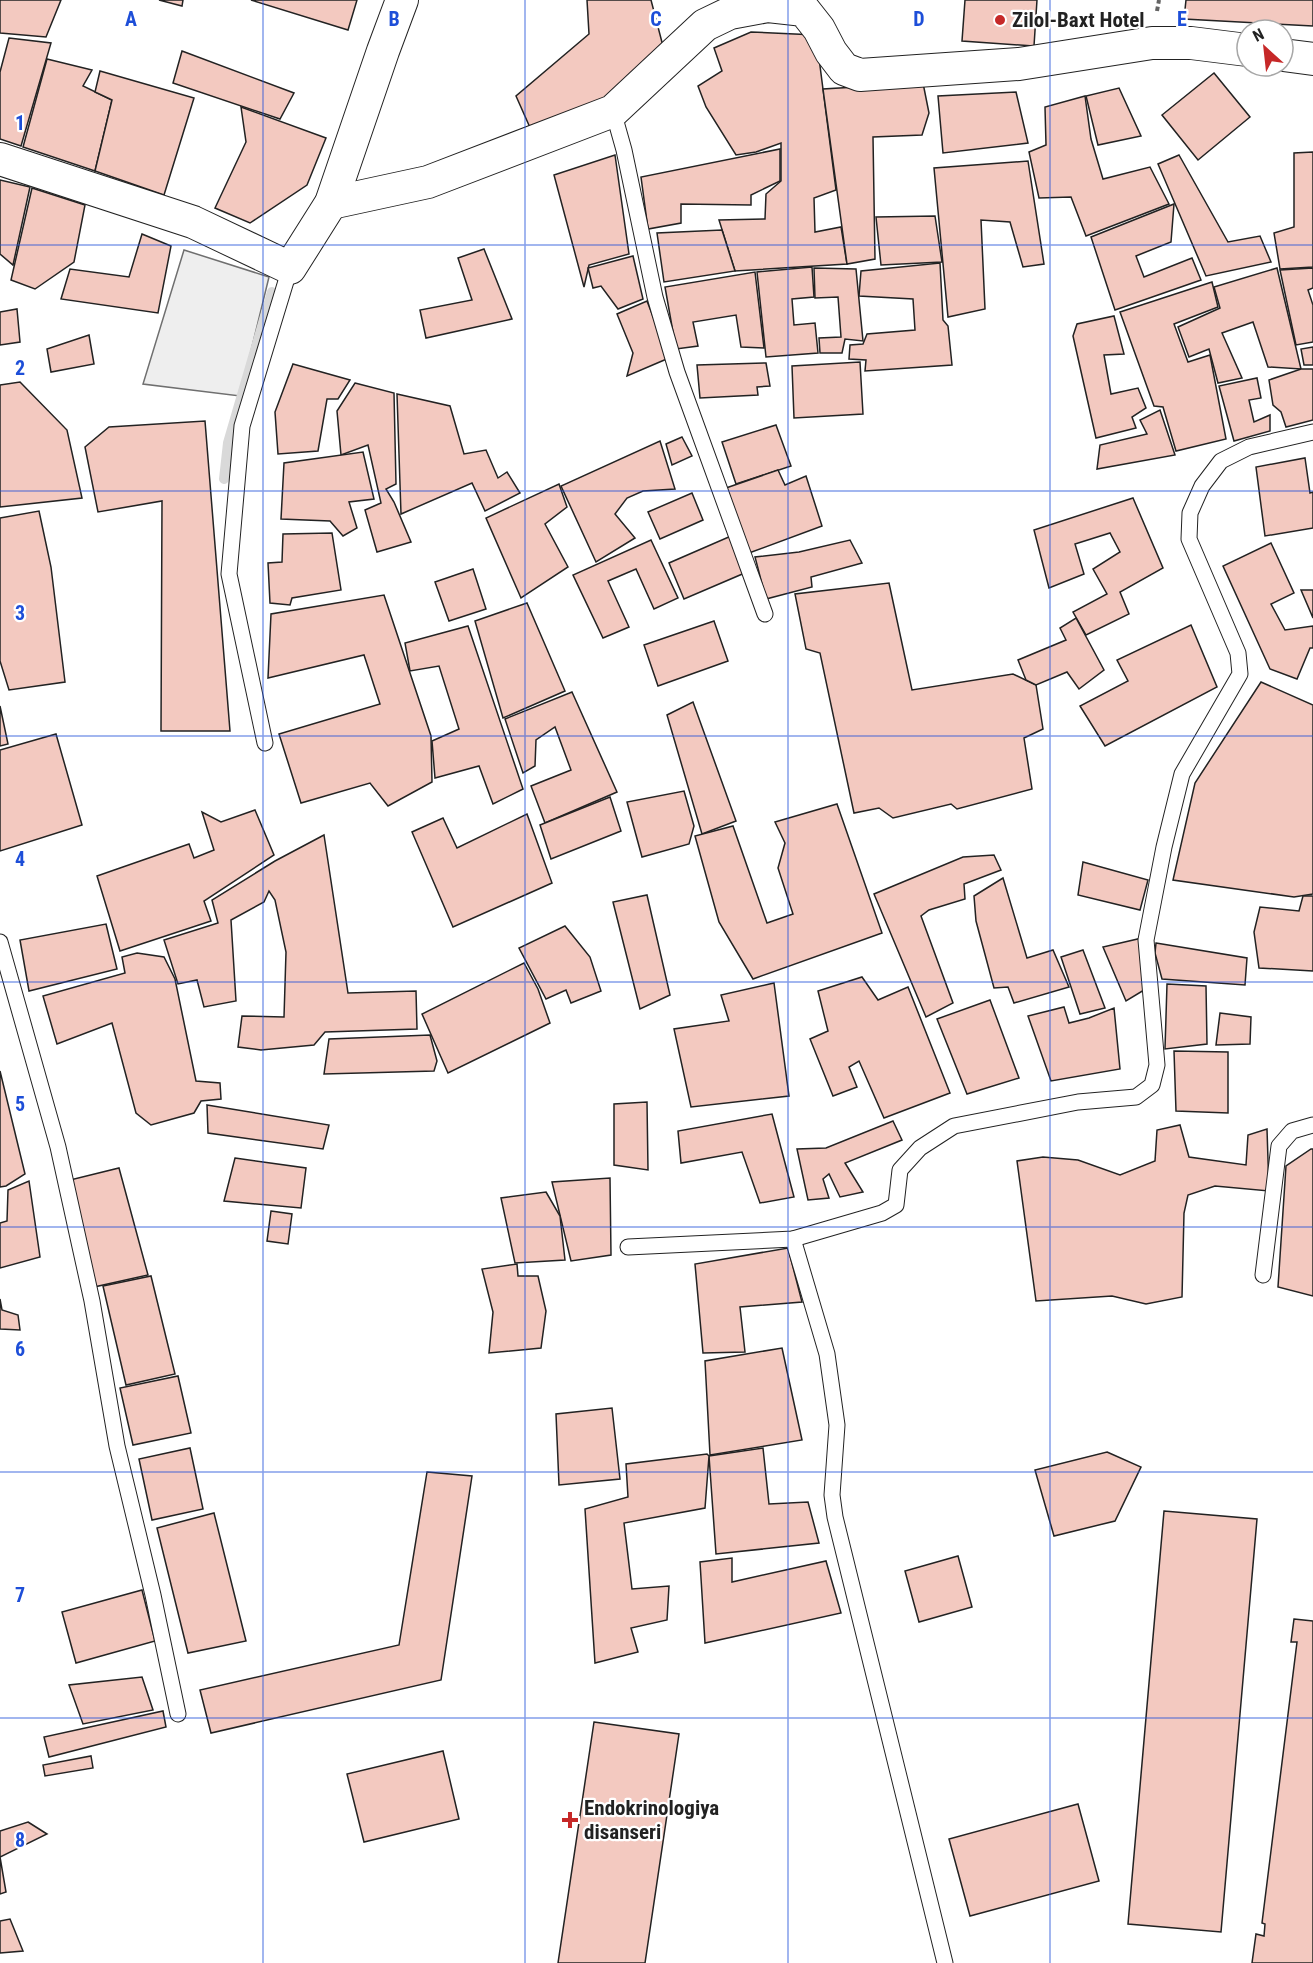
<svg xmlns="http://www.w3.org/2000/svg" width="1313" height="1963" viewBox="0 0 1313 1963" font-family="'Roboto Condensed',sans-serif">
<rect width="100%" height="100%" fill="#fff"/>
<!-- park -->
<path fill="#eee" stroke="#6f6f6f" stroke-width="1.5" d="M184,250L269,277L240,396L143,384Z"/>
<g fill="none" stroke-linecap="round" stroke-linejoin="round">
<!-- stream -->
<path stroke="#d9d9d9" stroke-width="10" d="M224,479L228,443L272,292"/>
</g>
<!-- building -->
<g fill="#f3c9c0" stroke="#222" stroke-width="1.5">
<path d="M0,0H61L46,37L0,33Z"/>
<path d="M159,0H183L182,6Z"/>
<path d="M251,0H357L348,30Z"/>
<path d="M587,0H651L664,50L609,100L532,132L516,96L589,34Z"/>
<path d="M965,0H1037L1034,46L962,41Z"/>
<path d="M1186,0H1313V26L1184,19Z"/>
<path d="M751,32L816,35L836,190L814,198L815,232L841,227L847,264L735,271L719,220L765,219L766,194L781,181V143L756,152L736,155L706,107L698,86L722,71L714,48Z"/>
<path d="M9,38L51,43L21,146L0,139V72Z"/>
<path d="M182,51L294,93L280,119L173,83Z"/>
<path d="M47,59L92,70L83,86L112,100L95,171L23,147Z"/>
<path d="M100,71L194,98L164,195L95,171L112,100L95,92Z"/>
<path d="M1214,73L1250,117L1198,160L1162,115Z"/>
<path d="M923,83L929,113L922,135L873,137L875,259L847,264L823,89Z"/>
<path d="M1119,88L1141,136L1098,145L1086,96Z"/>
<path d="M1016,92L1028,143L943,153L938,96Z"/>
<path d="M1085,96L1091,139L1103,179L1150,167L1169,204L1086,236L1071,197L1039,198L1029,152L1046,145L1045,107Z"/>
<path d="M241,107L326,138L307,185L250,223L215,208L246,142Z"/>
<path d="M780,149V181L751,195V205L681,204V223L648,229L641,177Z"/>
<path d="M1313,152V267L1280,269L1274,233L1294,227V153Z"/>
<path d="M615,155L629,254L589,265L584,287L554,175Z"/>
<path d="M1179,155L1228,242L1260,236L1271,262L1206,276L1158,164Z"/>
<path d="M1028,161L1044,264L1023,267L1010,222L981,220L985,309L948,317L934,168Z"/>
<path d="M0,180L30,187L13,265L0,254Z"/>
<path d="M32,188L85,205L74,262L35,289L11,280Z"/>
<path d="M1174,204L1171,242L1136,256L1144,277L1192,258L1201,280L1115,310L1091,237Z"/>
<path d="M935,216L942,262L881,265L876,217Z"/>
<path d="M722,230L735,271L664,282L657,233Z"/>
<path d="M142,234L171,246L158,313L61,299L70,269L129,277Z"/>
<path d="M484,249L512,319L426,338L420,310L472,300L458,258Z"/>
<path d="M633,256L643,299L618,309L601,286L593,288L588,268Z"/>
<path d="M940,263L943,320L948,326L952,365L865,371L866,360L849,359L850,345L863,344L867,334L915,330L913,299L859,296L861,271Z"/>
<path d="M812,267L814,297L792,299L794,325L815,323L818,353L766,357L757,272Z"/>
<path d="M814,268L856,269L863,341L845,339L842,353H820L819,338L841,337L838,297L815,298Z"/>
<path d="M1277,268L1301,369L1268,367L1253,322L1222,333L1242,378L1218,383L1209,349L1189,357L1178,327L1220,308L1214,287Z"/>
<path d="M1313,268V288L1308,290L1313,305V342L1296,345L1280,270Z"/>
<path d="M755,272L764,348L741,347L736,315L693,322L698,346L676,349L665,287Z"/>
<path d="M1212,282L1218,307L1174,324L1188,362L1210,355L1226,439L1176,451L1163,407L1154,406L1120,312Z"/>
<path d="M647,301L669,358L627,376L633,353L617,314Z"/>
<path d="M17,309L20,342L0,345V312Z"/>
<path d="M1114,316L1124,354L1104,355L1111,394L1138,388L1146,408L1132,417L1136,428L1096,438L1073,336L1077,324Z"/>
<path d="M89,335L94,364L51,372L47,349Z"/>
<path d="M1313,347V365H1304L1301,349Z"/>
<path d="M860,362L863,414L794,418L792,366Z"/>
<path d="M766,363L770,386L757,387L758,395L700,398L697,365Z"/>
<path d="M293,364L350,380L338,399H327L318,451L278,454L275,412Z"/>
<path d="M1301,369H1313V420L1286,427L1281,412L1273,405L1269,380Z"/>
<path d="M1257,378L1261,398L1249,400L1254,422L1270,415V431L1234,441L1219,386Z"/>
<path d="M20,382L67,430L82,498L0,507V385Z"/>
<path d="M355,383L394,393L396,484L386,489L394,502L411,542L377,552L365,510L381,503L368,445L341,455L337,411Z"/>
<path d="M397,394L450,406L464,454L486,450L498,478L507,472L520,493L485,511L472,483L401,514Z"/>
<path d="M1160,410L1175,455L1097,469L1100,445L1147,434L1140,420Z"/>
<path d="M205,421L230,731H161L162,501L98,512L85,447L109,427Z"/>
<path d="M776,425L791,466L736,484L722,442Z"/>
<path d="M682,437L692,456L672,465L666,444Z"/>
<path d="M660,441L675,489L643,491L627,498L615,514L635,538L596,562L561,486Z"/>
<path d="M363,452L374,499L349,502L357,528L343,536L330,521L281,519L284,463Z"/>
<path d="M1305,458L1310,493L1313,492V528L1265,536L1256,467Z"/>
<path d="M778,470L785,485L806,476L822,526L749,553L726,488Z"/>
<path d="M559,484L567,507L545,524L568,567L521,598L486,518Z"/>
<path d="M692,493L703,520L660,539L648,512Z"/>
<path d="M1133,498L1163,568L1120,592L1129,614L1086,635L1073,612L1107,594L1093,569L1120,552L1110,533L1075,544L1084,574L1049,588L1034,530Z"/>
<path d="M39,511L51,567L65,682L9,690L0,661V518Z"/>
<path d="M332,533L341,590L292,598L290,605L270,603L268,563L282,562L283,534Z"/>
<path d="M731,536L747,572L684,599L669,563Z"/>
<path d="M651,540L678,598L654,609L636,569L608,581L629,627L603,638L573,575Z"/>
<path d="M850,540L862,563L811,577L812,587L766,599L755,557L799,552Z"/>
<path d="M1271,543L1294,593L1271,604L1285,630L1313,626V648H1310L1297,679L1270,669L1223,566Z"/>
<path d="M473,569L486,609L449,621L435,582Z"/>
<path d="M889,583L912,690L1013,674L1036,685L1043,729L1024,738L1032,789L957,809L951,804L893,818L879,808L854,813L820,653L806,649L795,594Z"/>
<path d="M1301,590H1313V618Z"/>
<path d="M384,595L431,736L432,782L388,806L370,783L301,803L279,734L380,704L364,655L268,678L271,614Z"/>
<path d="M527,603L565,691L503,718L475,621Z"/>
<path d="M1076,618L1104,670L1079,689L1067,672L1036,685L1026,680L1018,660L1066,640L1060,628Z"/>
<path d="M714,621L728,661L658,686L644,645Z"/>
<path d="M1191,625L1217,687L1105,746L1080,706L1128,681L1117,660Z"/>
<path d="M468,626L523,789L493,804L479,766L435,778L432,741L459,729L439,666L410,671L405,643Z"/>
<path d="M1261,682L1313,705V894L1294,897L1173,880L1195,783Z"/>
<path d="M572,692L617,792L545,823L531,786L571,770L555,727L536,740L535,766L523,773L505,719Z"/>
<path d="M693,702L736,821L702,834L667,715Z"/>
<path d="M0,706L8,744L0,746Z"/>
<path d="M56,734L82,825L0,851V750Z"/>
<path d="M684,791L694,826L689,844L642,857L627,802Z"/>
<path d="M610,797L621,831L551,859L540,825Z"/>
<path d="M837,804L882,933L753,979L719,922L695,836L733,826L767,923L793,914L778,868L785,843L775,822Z"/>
<path d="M255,810L274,855L204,901L211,921L120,951L97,876L189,844L194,858L214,850L202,812L221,822Z"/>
<path d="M527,814L552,883L453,927L412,832L443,818L457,848Z"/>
<path d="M324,835L348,993L416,991L417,1029L325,1032L314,1045L261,1050L238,1047L242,1016L284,1017L286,952L275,900L269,891L264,902L231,920L236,1001L204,1007L197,980L178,984L164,940L218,923L212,900L275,861Z"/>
<path d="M994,855L1001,870L964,884L965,899L929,910L921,916L953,1003L926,1017L874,894L963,857Z"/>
<path d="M1083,862L1148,880L1140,910L1078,895Z"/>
<path d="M1003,878L1027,958L1053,950L1069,987L1014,1003L1008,987L994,988L976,921L974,896Z"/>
<path d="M647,895L670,995L640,1009L613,902Z"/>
<path d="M1303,896H1313V971L1259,968L1254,932L1260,907L1299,911Z"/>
<path d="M106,924L117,969L29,991L20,940Z"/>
<path d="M565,926L590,957L601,991L571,1003L566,990L546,999L519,948Z"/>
<path d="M1142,938L1149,987L1126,1001L1103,947Z"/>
<path d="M1156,943L1247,958L1245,985L1162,979L1155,953Z"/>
<path d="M1083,950L1105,1008L1080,1014L1061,957Z"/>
<path d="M137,953L164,957L175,979L196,1081L220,1083L221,1099L201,1101L194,1113L151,1125L136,1113L112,1023L57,1044L43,996L125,973L122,957Z"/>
<path d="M524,963L538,989L550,1023L448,1073L422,1014Z"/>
<path d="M862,977L878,1000L908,987L950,1093L884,1118L859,1061L849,1067L857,1087L833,1096L810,1039L828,1031L818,991Z"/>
<path d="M774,983L789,1096L691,1107L674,1029L729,1021L721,995Z"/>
<path d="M1167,984L1206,986L1207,1044L1165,1049Z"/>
<path d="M990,1000L1019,1078L967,1094L937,1019Z"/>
<path d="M1064,1007L1069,1023L1089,1018L1114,1008L1120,1069L1051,1081L1028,1016Z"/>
<path d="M1220,1013L1251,1017L1250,1044L1216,1045Z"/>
<path d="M430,1035L437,1061L434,1071L324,1074L329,1039Z"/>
<path d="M1174,1051L1228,1052V1113L1176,1111Z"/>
<path d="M0,1071L25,1174L6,1186L0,1187Z"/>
<path d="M647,1102L648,1170L614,1165V1104Z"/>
<path d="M207,1105L329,1125L323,1149L208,1133Z"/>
<path d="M772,1114L794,1197L760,1203L742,1152L681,1163L678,1131Z"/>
<path d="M893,1121L902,1140L845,1163L863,1192L840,1197L829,1174L823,1179L829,1198L808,1200L797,1149L826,1148Z"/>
<path d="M1180,1125L1189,1157L1246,1165L1248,1135L1267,1129L1269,1191L1215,1186L1188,1195L1184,1213L1182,1297L1146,1304L1112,1296L1036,1301L1017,1161L1043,1157L1078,1160L1120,1175L1155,1161L1157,1130Z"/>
<path d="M1311,1149H1313V1296L1278,1287L1286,1166Z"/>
<path d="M235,1158L306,1168L301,1208L224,1201Z"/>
<path d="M119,1168L148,1275L94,1287L70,1180Z"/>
<path d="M610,1178L611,1255L571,1261L552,1182Z"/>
<path d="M29,1181L40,1257L0,1268V1223L7,1221L8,1190Z"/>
<path d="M546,1192L560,1216L565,1260L515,1263L501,1198Z"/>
<path d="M271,1211L292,1214L288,1244L267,1241Z"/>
<path d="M788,1248L802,1302L740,1307L745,1352L703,1353L695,1264Z"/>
<path d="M517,1264L518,1276H538L546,1311L541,1348L489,1353L493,1312L482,1269Z"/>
<path d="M151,1276L175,1374L126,1385L103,1286Z"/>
<path d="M0,1299L2,1310L18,1315L20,1330L0,1329Z"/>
<path d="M782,1348L802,1440L710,1455L705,1361Z"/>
<path d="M178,1376L191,1433L133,1445L120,1388Z"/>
<path d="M612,1408L620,1479L559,1485L556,1414Z"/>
<path d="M190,1448L203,1509L152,1520L139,1459Z"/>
<path d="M763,1448L769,1504L808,1502L819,1543L716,1554L709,1456Z"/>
<path d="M1107,1452L1141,1467L1115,1521L1054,1536L1035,1470Z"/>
<path d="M707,1454L709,1456L705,1508L624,1523L632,1589L669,1586L667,1620L631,1628L638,1652L595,1663L585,1509L628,1497L626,1464Z"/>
<path d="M427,1472L472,1476L441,1680L211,1733L200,1690L399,1645Z"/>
<path d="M1164,1511L1257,1519L1221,1932L1128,1924Z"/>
<path d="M214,1513L246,1641L188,1653L157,1528Z"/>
<path d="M958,1556L972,1607L919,1622L905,1571Z"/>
<path d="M732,1558V1582L826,1561L841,1613L705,1643L700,1562Z"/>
<path d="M142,1590L155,1641L76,1663L62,1612Z"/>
<path d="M1294,1619L1313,1621V1963H1252L1256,1934L1264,1936L1265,1924L1262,1923L1297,1642H1291Z"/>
<path d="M142,1677L153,1710L83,1724L69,1685Z"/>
<path d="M163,1711L166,1727L49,1757L44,1737Z"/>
<path d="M594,1722L679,1734L645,1963H558Z"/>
<path d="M443,1751L459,1819L364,1842L347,1774Z"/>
<path d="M91,1756L93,1768L45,1776L43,1765Z"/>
<path d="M1078,1804L1099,1881L970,1916L949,1839Z"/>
<path d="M28,1822L47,1834L0,1857L6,1892L0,1894V1831Z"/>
<path d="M10,1919L23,1951L0,1953V1921Z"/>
</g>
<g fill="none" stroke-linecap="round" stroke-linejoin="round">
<!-- lane casing -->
<g stroke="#222" stroke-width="17">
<g id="lane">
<path d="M613,111L624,150L655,297L677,372L765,614"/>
<path d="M265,743L229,574L242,426L290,268"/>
<path d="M0,942L58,1147L92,1301L117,1446L153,1595L178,1714"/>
<path d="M793,1239L827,1354L837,1425L832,1495L835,1517L945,1963"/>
<path d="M628,1247L793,1239L882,1213L896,1205L900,1170L920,1148L954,1126L1078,1102L1136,1097L1152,1085L1157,1065L1146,940L1164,847L1182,774L1240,674L1238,653L1189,539L1190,513L1202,486L1221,461L1249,447L1313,432"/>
<path d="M1263,1275L1279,1146L1292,1131L1313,1125"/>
</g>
</g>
<!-- street casing -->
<g stroke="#222" stroke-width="34">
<g id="street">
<path d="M1283,55L1313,59"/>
<path d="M0,159L193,222L290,268L331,203L383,51L402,0"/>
<path d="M331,203L428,182L613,111L705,25L730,13L768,6L804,10L819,29L831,52L844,69L860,75L1019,64L1152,43H1191L1247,50"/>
</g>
</g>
<!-- path -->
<path stroke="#646464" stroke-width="4" stroke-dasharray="4.5 3" stroke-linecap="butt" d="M1157,11L1159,0"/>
<!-- lane -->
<use href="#lane" stroke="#fff" stroke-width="15"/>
<!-- street -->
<use href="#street" stroke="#fff" stroke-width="32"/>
</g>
<!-- grid -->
<path fill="none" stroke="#1d4ed8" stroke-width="1.5" stroke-opacity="0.55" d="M263,0V1963M525,0V1963M788,0V1963M1050,0V1963M0,245H1313M0,491H1313M0,736H1313M0,982H1313M0,1227H1313M0,1472H1313M0,1718H1313"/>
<!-- markers -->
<g fill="#c62828" stroke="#fff" stroke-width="2">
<circle cx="1000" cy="20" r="6"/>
<path d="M567 1811h6v6h6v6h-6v6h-6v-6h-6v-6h6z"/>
</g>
<g text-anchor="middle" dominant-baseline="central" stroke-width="4.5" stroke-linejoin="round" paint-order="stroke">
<!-- poi labels -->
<g font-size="21" font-weight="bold" fill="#222" stroke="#fff" text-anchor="start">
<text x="1012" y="20">Zilol-Baxt Hotel</text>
<text x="584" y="1808">Endokrinologiya<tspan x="584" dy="24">disanseri</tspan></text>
</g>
</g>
<g font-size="20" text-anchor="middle" font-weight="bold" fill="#1d4ed8" stroke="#fff" stroke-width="4.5" stroke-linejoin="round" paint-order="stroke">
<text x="131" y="26">A</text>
<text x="394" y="26">B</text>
<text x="656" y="26">C</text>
<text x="919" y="26">D</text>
<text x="1182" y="26">E</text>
<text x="20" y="130">1</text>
<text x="20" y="375">2</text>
<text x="20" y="620">3</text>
<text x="20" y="866">4</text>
<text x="20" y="1111">5</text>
<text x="20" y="1356">6</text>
<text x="20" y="1602">7</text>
<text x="20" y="1847">8</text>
</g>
<!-- north arrow -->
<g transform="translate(1265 48) rotate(333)"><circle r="28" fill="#ffffff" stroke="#a7a7a7" stroke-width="1.5"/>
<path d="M0-4.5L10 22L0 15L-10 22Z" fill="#c62828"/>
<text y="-9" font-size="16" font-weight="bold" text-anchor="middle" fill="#222222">N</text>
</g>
</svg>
